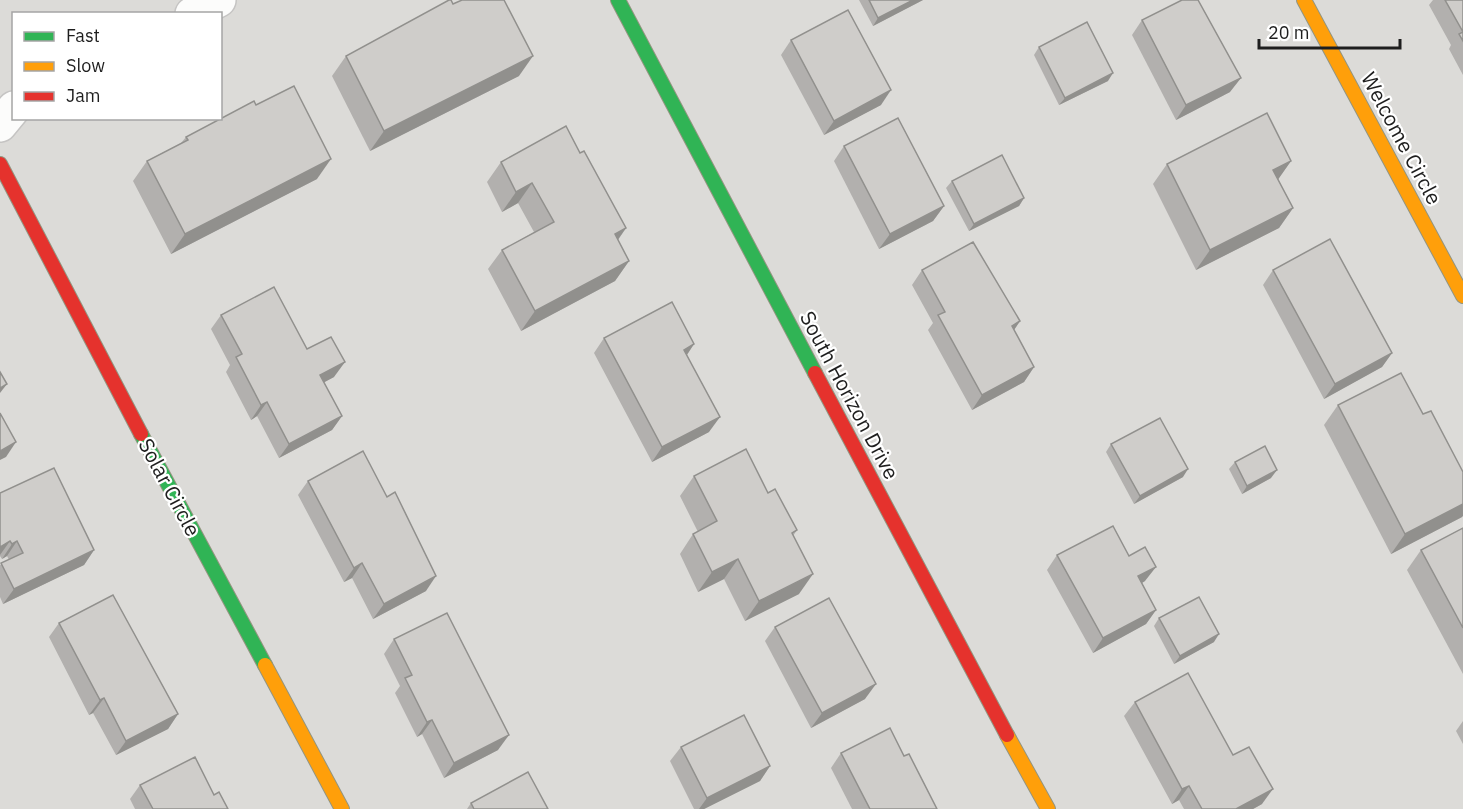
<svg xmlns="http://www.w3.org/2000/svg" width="1463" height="809" viewBox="0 0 1463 809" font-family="'IBM Plex Sans',sans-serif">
<rect width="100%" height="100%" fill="#edebe7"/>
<!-- residential -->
<path fill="#dcdbd8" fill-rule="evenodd" d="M0,0H1463V809H0ZM14,14H220V118H14Z"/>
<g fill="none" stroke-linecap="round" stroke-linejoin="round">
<!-- street casing -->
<g stroke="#c5c4c3" stroke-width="36">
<g id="street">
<path d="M192,14L219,0"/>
<path d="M0,125L14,108"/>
</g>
</g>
<!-- fast casing -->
<g stroke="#939580" stroke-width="16">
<g id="fast">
<path d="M618,0L815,373"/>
<path d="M141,434L265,665"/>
</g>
</g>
<!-- slow casing -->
<g stroke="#939580" stroke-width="16">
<g id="slow">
<path d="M1304,0L1463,296"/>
<path d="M265,665L342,809"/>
<path d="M1007,735L1048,809"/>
</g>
</g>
<!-- jam casing -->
<g stroke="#939580" stroke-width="16">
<g id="jam">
<path d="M0,164L141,434"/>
<path d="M815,373L1007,735"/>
</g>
</g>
<!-- street -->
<use href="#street" stroke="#fcfcfb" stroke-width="33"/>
<!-- fast -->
<use href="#fast" stroke="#30b455" stroke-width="14"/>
<!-- slow -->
<use href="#slow" stroke="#ff9f0a" stroke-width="14"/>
<!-- jam -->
<use href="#jam" stroke="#e5322d" stroke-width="14"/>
</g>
<!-- wall -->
<g fill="#b2b0ae">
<path d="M859,0H923L873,26Z"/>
<path d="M1433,0H1463V75L1449,49L1451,45L1429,5Z"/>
<path d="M1142,20L1230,92L1176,120L1132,35Z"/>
<path d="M791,40L881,105L824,135L781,55Z"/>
<path d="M1039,47L1108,81L1059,105L1034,55Z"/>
<path d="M346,56L519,76L370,151L332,76Z"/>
<path d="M256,105L317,179L171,254L133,181L147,161L181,143L186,137Z"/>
<path d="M844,146L944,206L933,221L879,249L834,161Z"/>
<path d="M580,153L626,228L618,240L629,261L615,281L521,331L488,269L502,250L534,232L518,203L502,212L487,182L501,162Z"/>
<path d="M1291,161L1278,179L1293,208L1279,228L1196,270L1153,184L1167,164Z"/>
<path d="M952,181L1024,198L1019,206L969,231L946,188Z"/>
<path d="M922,270L1020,321L1014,330L1034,367L1024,382L972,410L928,330L933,323L912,285Z"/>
<path d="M1273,270L1392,353L1382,367L1324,399L1263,285Z"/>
<path d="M221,315L307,349L334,377L324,382L342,416L332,430L279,458L257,416L251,420L226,372L230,365L211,329Z"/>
<path d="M604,338L694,344L687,355L709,432L652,462L594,353Z"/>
<path d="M1338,405L1462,517L1391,554L1324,425Z"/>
<path d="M1111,444L1183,477L1134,504L1106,452Z"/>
<path d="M1235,462L1271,478L1242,494L1229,469Z"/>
<path d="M694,476L768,493L797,530L793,536L799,594L745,621L724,579L698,592L680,554L693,534L698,532L680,496Z"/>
<path d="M308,481L426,591L373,619L352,578L344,582L298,495Z"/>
<path d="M0,493L94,550L84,565L3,604L0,597V565L9,560L7,556L2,559L0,556Z"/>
<path d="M1463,528V674L1407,570L1421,550Z"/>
<path d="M1057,555L1129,556L1145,581L1142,583L1156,610L1146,624L1093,653L1047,570Z"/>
<path d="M1159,618L1214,642L1174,664L1154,626Z"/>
<path d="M59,623L178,714L168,729L116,755L93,713L89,715L49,637Z"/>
<path d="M775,627L865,699L811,728L765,641Z"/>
<path d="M394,639L498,750L444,778L422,734L417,737L395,693L400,686L384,654Z"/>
<path d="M1135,702L1233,755L1262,804L1253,809H1184L1179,800L1172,804L1124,716Z"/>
<path d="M1463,721V744L1456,731Z"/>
<path d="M681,747L770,766L760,781L704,809H694L670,761Z"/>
<path d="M841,753L904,756L937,809H852L831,768Z"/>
<path d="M140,785L214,795L228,809H135L130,799Z"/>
<path d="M471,803L548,809H467Z"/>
</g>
<!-- shaded-wall -->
<g fill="#91908d">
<path d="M913,0H923L873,26L878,18Z"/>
<path d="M533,56L519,76L370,151L384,131Z"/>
<path d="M1113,73L1108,81L1059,105L1065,98Z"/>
<path d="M1241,78L1230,92L1176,120L1186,105Z"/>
<path d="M891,90L881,105L824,135L834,121Z"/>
<path d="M331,159L317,179L171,254L185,234Z"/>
<path d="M1291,161L1277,181L1273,170Z"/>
<path d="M532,183L518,203L502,212L516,192Z"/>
<path d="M1024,198L1019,206L969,231L974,224Z"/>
<path d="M944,206L933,221L879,249L890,234Z"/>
<path d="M1293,208L1279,228L1196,270L1210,250Z"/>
<path d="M626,228L612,248L615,234Z"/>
<path d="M629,261L615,281L521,331L535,311Z"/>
<path d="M1020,321L1010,336L1012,326Z"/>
<path d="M694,344L684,359V350Z"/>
<path d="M1392,353L1382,367L1324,399L1335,384Z"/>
<path d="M345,362L334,377L310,390L320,375Z"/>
<path d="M1034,367L1024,382L972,410L982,395Z"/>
<path d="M7,384L0,393V388Z"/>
<path d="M267,402L257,416L251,420L261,405Z"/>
<path d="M342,416L332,430L279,458L289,444Z"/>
<path d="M720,417L709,432L652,462L662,447Z"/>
<path d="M16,442L6,457L0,460V451Z"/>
<path d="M1188,469L1183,477L1134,504L1140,496Z"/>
<path d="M1277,470L1271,478L1242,494L1247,486Z"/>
<path d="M1463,504V516L1462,517L1391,554L1405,534Z"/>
<path d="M10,541L0,555V547Z"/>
<path d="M17,541L7,556L2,559L12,544Z"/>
<path d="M94,550L84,565L3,604L14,589Z"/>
<path d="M738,559L724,579L698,592L712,572Z"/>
<path d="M362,563L352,578L344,582L354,568Z"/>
<path d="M1156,567L1145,581L1128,591L1138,576Z"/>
<path d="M813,574L799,594L745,621L759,601Z"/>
<path d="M436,576L426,591L373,619L384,604Z"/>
<path d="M1156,610L1146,624L1093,653L1103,638Z"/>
<path d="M1219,634L1214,642L1174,664L1180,656Z"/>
<path d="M876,684L865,699L811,728L822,713Z"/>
<path d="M104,698L93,713L89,715L100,700Z"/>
<path d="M178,714L168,729L116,755L126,741Z"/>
<path d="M432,720L422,734L417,737L427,722Z"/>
<path d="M509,735L498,750L444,778L454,763Z"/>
<path d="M770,766L760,781L704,809H699L707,798Z"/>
<path d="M1189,786L1179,800L1172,804L1182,789Z"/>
<path d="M1273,789L1262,804L1253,809H1236Z"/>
</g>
<!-- building -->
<g fill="#cfcdca" stroke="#91908d" stroke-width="1.5">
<path d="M449,0H451L453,4L462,0H504L533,56L384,131L346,56Z"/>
<path d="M869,0H913L878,18Z"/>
<path d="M1182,0H1198L1241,78L1186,105L1142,20Z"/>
<path d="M1445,0H1463V41L1459,34L1463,32Z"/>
<path d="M848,10L891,90L834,121L791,40Z"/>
<path d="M1087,22L1113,73L1065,98L1039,47Z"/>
<path d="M294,86L331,159L185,234L147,161L188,140L186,137L254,101L256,105Z"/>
<path d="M1267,113L1291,161L1273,170L1293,208L1210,250L1167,164Z"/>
<path d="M898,118L944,206L890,234L844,146Z"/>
<path d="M566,126L580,153L584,151L626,228L615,234L629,261L535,311L502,250L554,222L532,183L516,192L501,162Z"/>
<path d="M1002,155L1024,198L974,224L952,181Z"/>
<path d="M1330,239L1392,353L1335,384L1273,270Z"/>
<path d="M973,242L1020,321L1012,326L1034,367L982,395L938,315L945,312L922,270Z"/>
<path d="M274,287L307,349L331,337L345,362L320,375L342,416L289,444L267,402L261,405L236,357L242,354L221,315Z"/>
<path d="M672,302L694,344L684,350L720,417L662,447L604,338Z"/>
<path d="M0,372L7,384L0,388Z"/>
<path d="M1401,373L1423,414L1431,411L1463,472V504L1405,534L1338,405Z"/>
<path d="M0,413L16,442L0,451Z"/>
<path d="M1160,418L1188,469L1140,496L1111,444Z"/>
<path d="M1265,446L1277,470L1247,486L1235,462Z"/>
<path d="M746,449L768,493L775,489L797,530L792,533L813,574L759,601L738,559L712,572L693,534L717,521L694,476Z"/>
<path d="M363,451L387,497L395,492L436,576L384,604L362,563L354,568L308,481Z"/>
<path d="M54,468L94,550L14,589L1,563L23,553L17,541L12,544L10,541L0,547V493Z"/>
<path d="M1113,526L1129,556L1145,547L1156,567L1138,576L1156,610L1103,638L1057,555Z"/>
<path d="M1463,528V628L1421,550Z"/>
<path d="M113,595L178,714L126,741L104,698L100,700L59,623Z"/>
<path d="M1199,597L1219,634L1180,656L1159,618Z"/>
<path d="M829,598L876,684L822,713L775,627Z"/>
<path d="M447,613L509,735L454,763L432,720L427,722L405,678L412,675L394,639Z"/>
<path d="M1188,673L1233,755L1249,747L1273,789L1236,809H1202L1189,786L1182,789L1135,702Z"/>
<path d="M744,715L770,766L707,798L681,747Z"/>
<path d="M890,728L904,756L909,754L937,809H870L841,753Z"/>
<path d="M195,757L214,795L219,792L228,809H153L140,785Z"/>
<path d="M528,772L548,809H474L471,803Z"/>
</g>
<g text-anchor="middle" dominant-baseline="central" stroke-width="4.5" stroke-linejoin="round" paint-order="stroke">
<!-- street labels -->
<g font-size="21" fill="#1e1e1e" stroke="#fff">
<text transform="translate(1402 138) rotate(62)">Welcome Circle</text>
<text transform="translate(850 395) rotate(62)">South Horizon Drive</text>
<text transform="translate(170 487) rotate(62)">Solar Circle</text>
</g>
</g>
<!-- legend -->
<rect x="12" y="12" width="210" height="108" fill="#ffffff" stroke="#a5a5a5" stroke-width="1.5"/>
<rect x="24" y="32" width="30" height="9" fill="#30b455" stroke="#a5a5a5" stroke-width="1.5"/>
<text x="66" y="42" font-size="18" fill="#1e1e1e">Fast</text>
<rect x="24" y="62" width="30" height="9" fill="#ff9f0a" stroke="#a5a5a5" stroke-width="1.5"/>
<text x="66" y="72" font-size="18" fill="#1e1e1e">Slow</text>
<rect x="24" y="92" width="30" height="9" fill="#e5322d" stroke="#a5a5a5" stroke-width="1.5"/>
<text x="66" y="102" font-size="18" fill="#1e1e1e">Jam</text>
<!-- scale -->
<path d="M1259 39v9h141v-9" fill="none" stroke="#1e1e1e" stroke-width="3"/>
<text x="1268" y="39" font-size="18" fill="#1e1e1e" stroke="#ffffff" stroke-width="4.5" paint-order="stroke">20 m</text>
</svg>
